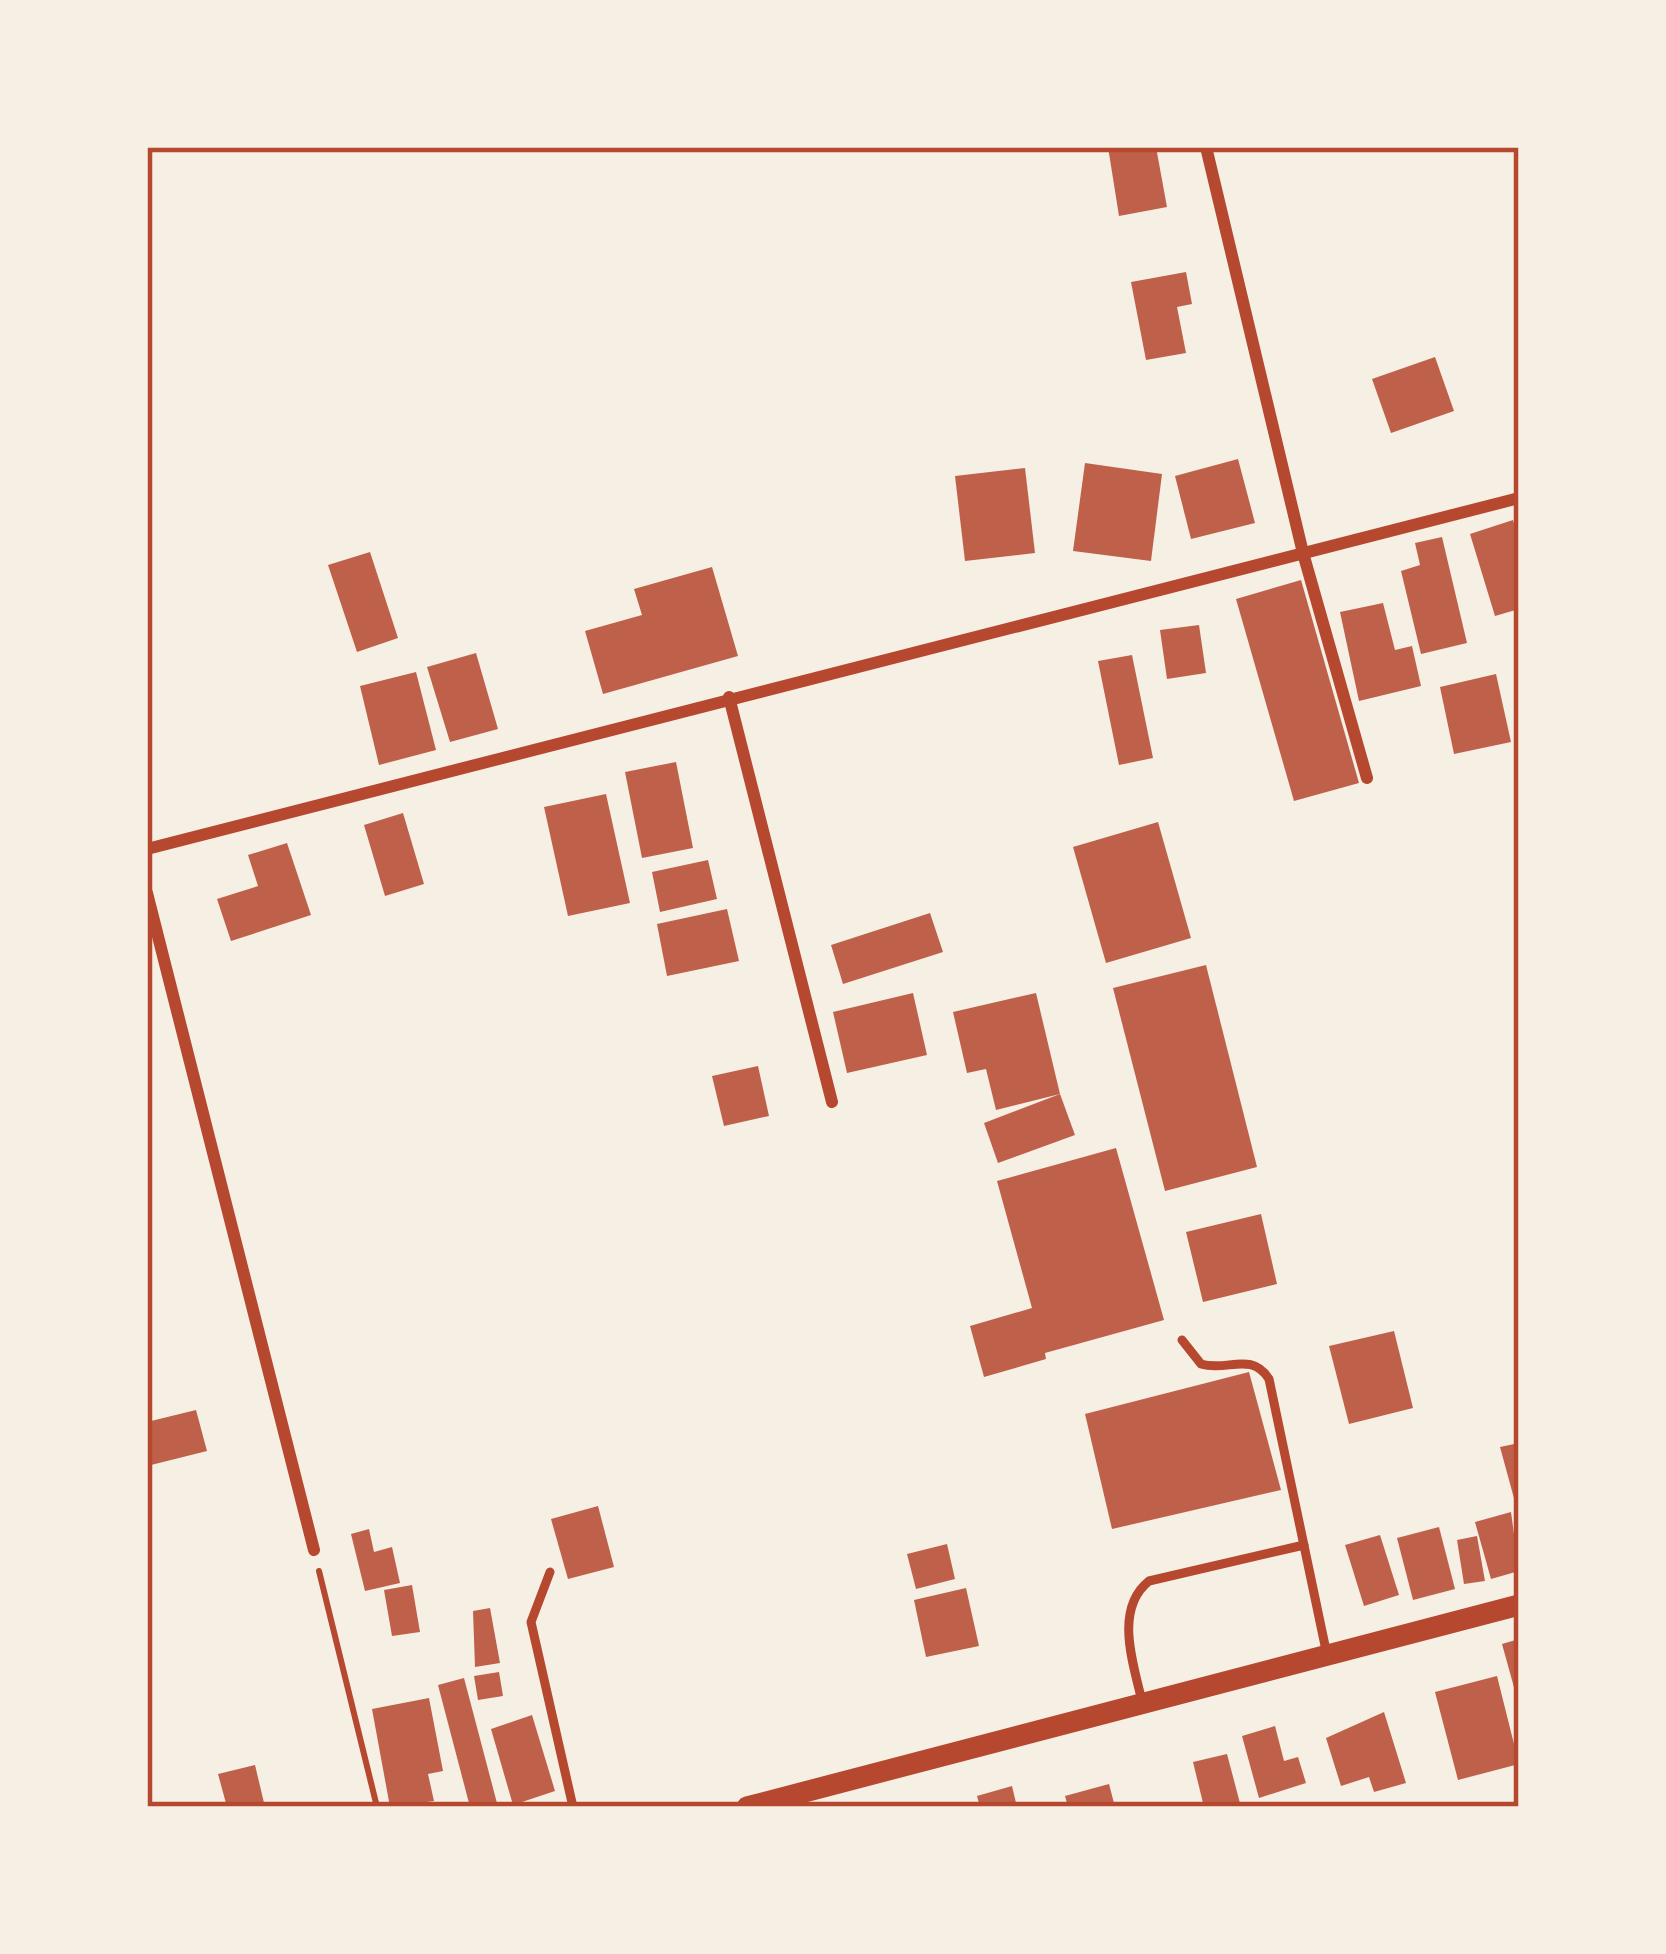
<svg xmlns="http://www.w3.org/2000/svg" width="1666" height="1954" viewBox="0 0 1666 1954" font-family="'DejaVu Sans',sans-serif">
<rect width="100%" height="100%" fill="#f6efe4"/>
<!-- building -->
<g fill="#bf614a">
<path d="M1108,147H1156L1167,207L1119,216Z"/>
<path d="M1186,272L1192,304L1177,307L1186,353L1146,360L1131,282Z"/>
<path d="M1435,357L1454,411L1391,433L1372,379Z"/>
<path d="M1238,459L1255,523L1191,539L1175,476Z"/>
<path d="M1085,463L1162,474L1151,561L1073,551Z"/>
<path d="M1025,468L1035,553L965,561L955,476Z"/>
<path d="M1513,520L1519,541V609L1495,616L1470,534Z"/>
<path d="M1442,537L1467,643L1421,654L1401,571L1420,565L1415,543Z"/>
<path d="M370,552L398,638L357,652L328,565Z"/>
<path d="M712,567L738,656L603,694L585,631L642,615L634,589Z"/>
<path d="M1301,580L1359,783L1294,801L1236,599Z"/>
<path d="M1383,603L1395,650L1412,646L1421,686L1359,701L1340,612Z"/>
<path d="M1199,625L1206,673L1167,679L1160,630Z"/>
<path d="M476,653L498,729L450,742L427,667Z"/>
<path d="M1132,655L1153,758L1119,765L1098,661Z"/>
<path d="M416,672L436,750L379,765L360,686Z"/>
<path d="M1496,674L1511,742L1454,754L1440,687Z"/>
<path d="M676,762L693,848L642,858L625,772Z"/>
<path d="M606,794L630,903L568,916L544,807Z"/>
<path d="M403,813L424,884L385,896L364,825Z"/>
<path d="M1158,822L1191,938L1106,963L1073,847Z"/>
<path d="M287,843L311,915L231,941L217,899L258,886L248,855Z"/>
<path d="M708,860L717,899L660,912L652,872Z"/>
<path d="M727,909L739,961L667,976L657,924Z"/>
<path d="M930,913L943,952L843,984L831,945Z"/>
<path d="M1206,965L1257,1167L1165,1191L1113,988Z"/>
<path d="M913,993L927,1055L847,1073L833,1012Z"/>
<path d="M1036,993L1060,1094L996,1110L986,1069L967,1073L953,1012Z"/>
<path d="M758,1066L769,1116L724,1126L712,1076Z"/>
<path d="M1060,1094L1075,1135L998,1163L984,1123Z"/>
<path d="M1116,1148L1164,1320L1045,1353L1046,1359L984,1377L970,1326L1032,1308L997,1181Z"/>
<path d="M1261,1214L1277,1284L1203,1302L1186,1232Z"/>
<path d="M1394,1331L1413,1408L1349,1424L1329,1346Z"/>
<path d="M1249,1372L1281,1490L1112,1529L1085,1414Z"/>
<path d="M196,1410L207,1451L147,1466V1422Z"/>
<path d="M1519,1443V1513H1518L1500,1447Z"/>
<path d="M598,1506L614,1567L568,1579L551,1519Z"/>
<path d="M1511,1512L1519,1571L1491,1579L1475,1522Z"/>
<path d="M1439,1527L1455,1589L1413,1600L1397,1538Z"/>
<path d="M369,1529L374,1552L392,1547L400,1583L365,1591L351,1534Z"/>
<path d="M1380,1535L1399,1595L1364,1606L1345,1545Z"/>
<path d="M1477,1536L1485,1581L1464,1584L1457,1540Z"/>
<path d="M947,1544L955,1579L916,1589L907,1554Z"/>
<path d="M412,1585L420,1632L392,1636L384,1590Z"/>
<path d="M966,1588L979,1646L926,1657L914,1600Z"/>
<path d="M490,1608L500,1663L475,1667L473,1611Z"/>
<path d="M1519,1639V1690L1515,1691L1502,1644Z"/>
<path d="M499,1672L503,1696L478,1700L474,1676Z"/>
<path d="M1497,1676L1519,1764L1458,1780L1435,1692Z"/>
<path d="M464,1678L498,1807H470L438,1685Z"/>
<path d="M429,1698L443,1771L428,1774L434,1801L390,1807L372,1709Z"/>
<path d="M1384,1712L1406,1783L1374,1792L1369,1777L1341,1786L1326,1738Z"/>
<path d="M532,1715L555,1791L513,1805L491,1729Z"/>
<path d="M1275,1726L1284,1761L1298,1757L1306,1783L1259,1798L1242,1736Z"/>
<path d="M1227,1754L1241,1807H1204L1193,1762Z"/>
<path d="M255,1765L265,1807H227L218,1774Z"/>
<path d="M1109,1784L1115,1807H1068L1065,1796Z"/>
<path d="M1012,1786L1017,1807H980L977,1796Z"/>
</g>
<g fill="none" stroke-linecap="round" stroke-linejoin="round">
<!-- path -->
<path stroke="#b5482f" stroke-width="6" d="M319,1571L377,1807"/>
<!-- service -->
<g stroke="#b5482f" stroke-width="9">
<path d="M1182,1340L1201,1364C1227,1372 1251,1351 1269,1379L1327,1655"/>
<path d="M550,1572L531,1622L573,1807"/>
<path d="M1142,1701C1133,1663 1114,1609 1149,1581L1304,1545"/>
</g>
<!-- minor -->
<g stroke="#b5482f" stroke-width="12">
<path d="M1206,147L1303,553L1367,778"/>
<path d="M729,697L832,1102"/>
<path d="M147,849L1519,498"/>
<path d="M147,893L314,1550"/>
</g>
<!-- tertiary -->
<path stroke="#b5482f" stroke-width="21" d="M747,1807L1519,1605"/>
</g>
<!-- border -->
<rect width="1666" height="1954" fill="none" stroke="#f6efe4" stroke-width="300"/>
<rect x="150" y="150" width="1366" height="1654" fill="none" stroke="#b5482f" stroke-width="4.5"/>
</svg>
